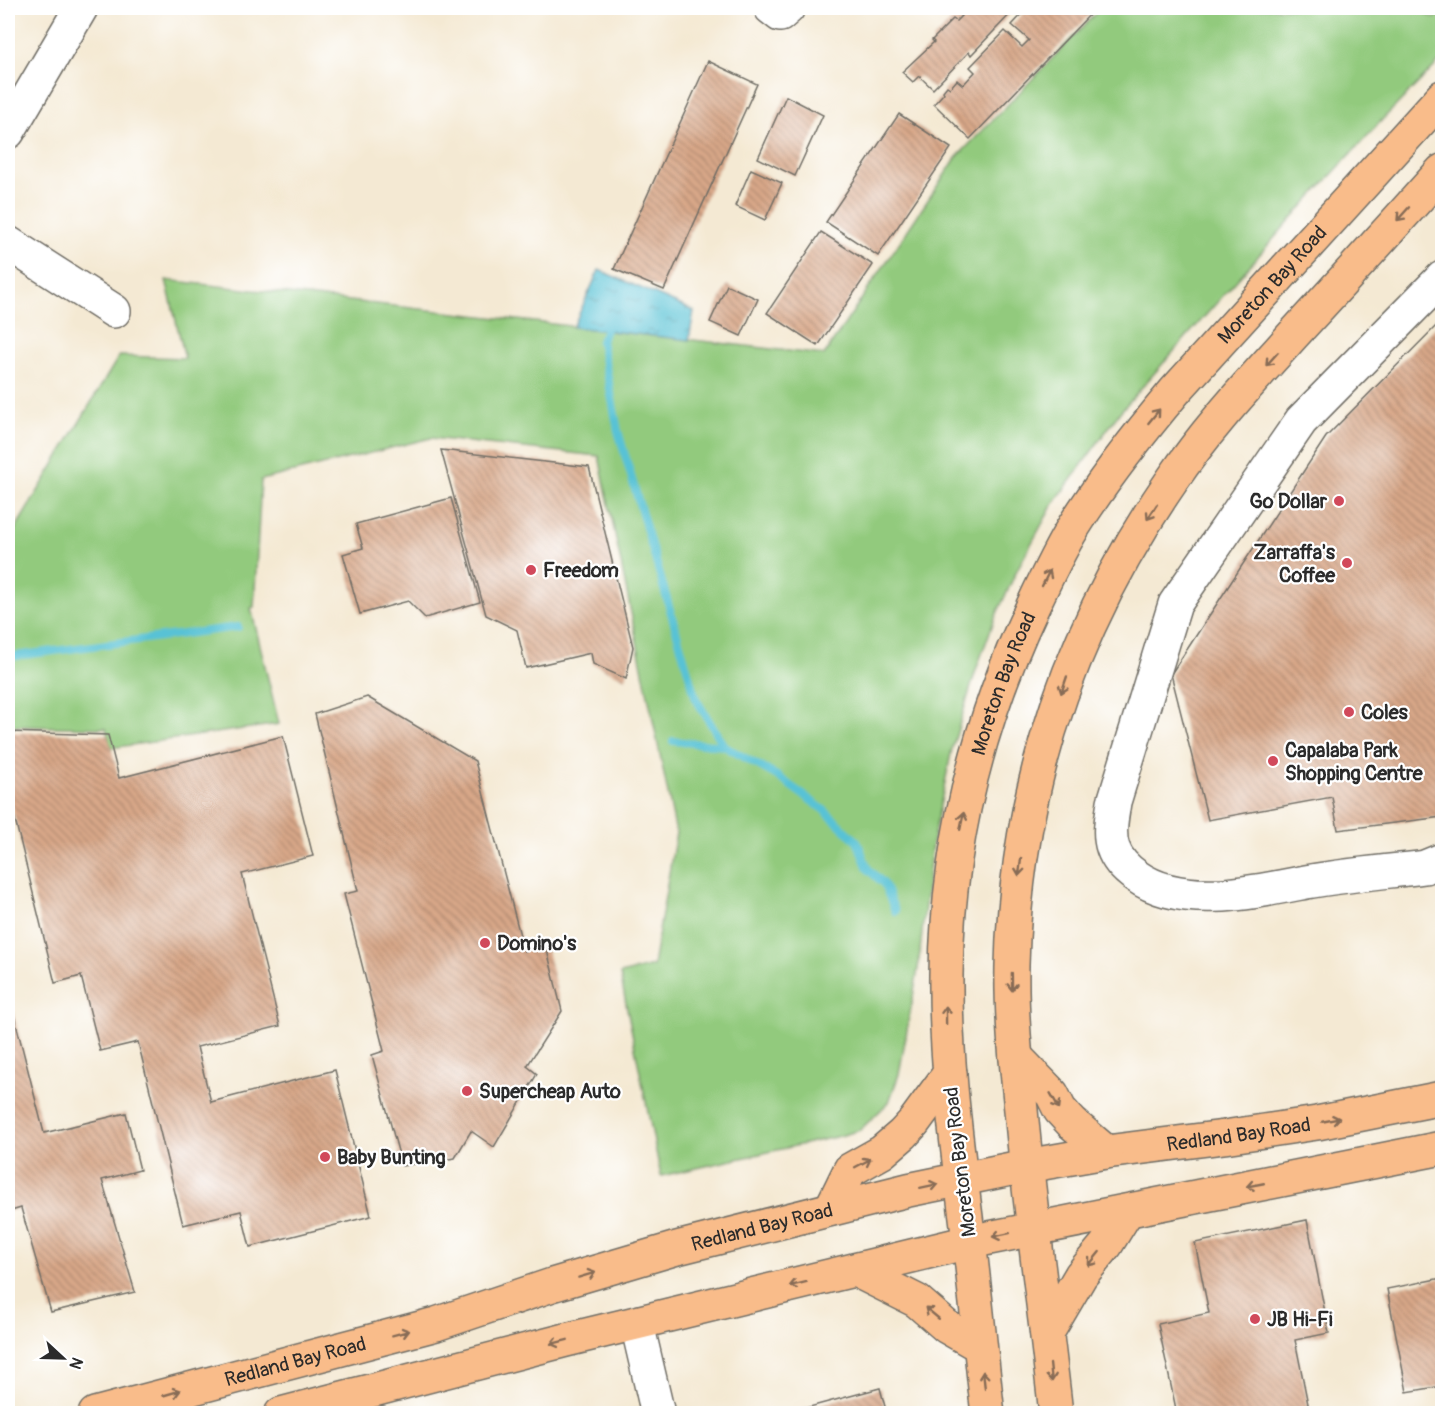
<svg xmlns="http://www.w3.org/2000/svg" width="1450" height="1421" viewBox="0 0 1450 1421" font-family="Pangolin,sans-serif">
<defs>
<pattern id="water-ripples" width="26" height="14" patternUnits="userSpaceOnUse" patternTransform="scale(1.5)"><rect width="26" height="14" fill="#59c2d5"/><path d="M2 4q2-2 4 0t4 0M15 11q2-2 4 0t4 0" fill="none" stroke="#4a9ead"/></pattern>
<pattern id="building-back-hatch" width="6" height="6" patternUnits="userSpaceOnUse" patternTransform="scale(1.5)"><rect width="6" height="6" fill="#d8a788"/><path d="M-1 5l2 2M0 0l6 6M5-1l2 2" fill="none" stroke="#af886f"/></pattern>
</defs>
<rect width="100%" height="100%" fill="#fff"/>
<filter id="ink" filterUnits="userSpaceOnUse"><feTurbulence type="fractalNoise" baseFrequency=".0167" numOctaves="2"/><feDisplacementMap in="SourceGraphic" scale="12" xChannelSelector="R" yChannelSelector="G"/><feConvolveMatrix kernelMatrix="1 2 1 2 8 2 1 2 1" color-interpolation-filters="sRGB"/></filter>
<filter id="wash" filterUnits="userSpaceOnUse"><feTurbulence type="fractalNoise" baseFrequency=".008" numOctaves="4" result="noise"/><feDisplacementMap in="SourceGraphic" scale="24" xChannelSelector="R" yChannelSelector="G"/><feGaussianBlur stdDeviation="1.35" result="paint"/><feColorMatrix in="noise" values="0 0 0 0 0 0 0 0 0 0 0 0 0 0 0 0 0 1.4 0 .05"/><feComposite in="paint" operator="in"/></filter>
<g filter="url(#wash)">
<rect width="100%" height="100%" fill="#f4e9d3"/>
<!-- park -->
<path fill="#92ca7d" stroke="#5e7a54" stroke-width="1.5" d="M1101,8H1414L1435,18L1442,11V59L1383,119L1292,218L1120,412L1052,506L1018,568L995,618L976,670L952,749L932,844L918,969L899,1074L889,1102L860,1130L840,1136L661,1176L620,974L653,966L676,833L599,456L431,438L261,480L254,607L251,608L279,724L111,748L106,728L8,726V541L119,356L185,358L166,280L824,355L956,158Z"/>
<!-- water -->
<path fill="url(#water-ripples)" stroke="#427680" stroke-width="1.5" d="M599,270L694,311L689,340L573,327Z"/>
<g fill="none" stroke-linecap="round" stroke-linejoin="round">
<!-- stream -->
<g stroke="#59c2d5" stroke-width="8">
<path d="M609,323L601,341L618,431L696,699L724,746"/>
<path d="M8,657L238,627"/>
<path d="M673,741L724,746L777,776L824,810L857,841L868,869L884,884L895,911"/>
</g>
</g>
<g id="blocks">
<!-- building -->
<g fill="url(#building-back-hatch)">
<path d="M969,8H1016L971,55L969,52L933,89L919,76L913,82L902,72L934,42L932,40L953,19L956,21Z"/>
<path d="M1028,8H1096L970,139L934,104L944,93L943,91L947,86L950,88L957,80L963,85L975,72L970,67L1005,31L1022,47L1029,40L1012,25Z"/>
<path d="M708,61L757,84L664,290L614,269Z"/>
<path d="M786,96L823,115L795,176L758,158Z"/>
<path d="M899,114L951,148L878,256L826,222Z"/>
<path d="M751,169L782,183L765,220L735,206Z"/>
<path d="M821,232L873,265L818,346L767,313Z"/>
<path d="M727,285L758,299L741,336L710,322Z"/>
<path d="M1442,320V817L1338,830L1332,797L1208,820L1171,674L1326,437Z"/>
<path d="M441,450L589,467L633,647L626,679L593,664L591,653L526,668L517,630L486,615Z"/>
<path d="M451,498L480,602L425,618L408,601L360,614L343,554L363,548L356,524Z"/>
<path d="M367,697L475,761L524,951L546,946L562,1011L527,1066L537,1074L494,1147L471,1131L455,1158L402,1166L372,1055L384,1051L344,894L358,891L315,714Z"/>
<path d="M8,732L108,735L119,778L283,736L313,856L242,874L280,1026L197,1047L211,1102L335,1070L371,1216L250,1247L241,1211L183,1225L138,1042L100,1051L81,976L55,983L8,791Z"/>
<path d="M8,992L44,1133L126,1113L140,1170L102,1180L135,1292L51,1312L21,1208L8,1212Z"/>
<path d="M1307,1220L1329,1333L1295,1340L1310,1414H1177L1158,1324L1209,1313L1195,1243Z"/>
<path d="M1442,1278V1386L1407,1392L1387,1289Z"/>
<path d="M880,1388L887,1414H803L802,1409Z"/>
</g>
</g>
</g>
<g filter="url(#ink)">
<use href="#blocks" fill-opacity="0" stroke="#716e66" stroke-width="1.5"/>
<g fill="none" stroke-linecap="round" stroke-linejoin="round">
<!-- minor casing -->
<g stroke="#716e66" stroke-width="36">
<g id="minor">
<path d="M771,8L780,15L788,8"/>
<path d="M8,132L81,8"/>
<path d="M8,243L114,311"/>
<path d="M1442,278L1301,421L1175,604L1114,802C1112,817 1108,833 1113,848C1117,860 1126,869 1136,876C1182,909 1255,892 1306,882C1345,875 1385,872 1425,867L1442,860"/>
<path d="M637,1324L658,1414"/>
</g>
</g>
<!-- major casing -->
<g stroke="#716e66" stroke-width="36">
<g id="major">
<path id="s1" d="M95,1414L436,1324L552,1285L677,1248L908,1190L1026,1166L1106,1152L1224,1137L1317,1123L1442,1098"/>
<path d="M281,1414L566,1340L969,1242L1442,1148"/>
</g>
</g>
<!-- highway casing -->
<g stroke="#716e66" stroke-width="36">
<g id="highway">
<path d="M1016,1057L1052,1094L1060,1110L1072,1123L1106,1152"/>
<path d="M831,1209L850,1170L882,1152L903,1134L914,1122L950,1073"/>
<path d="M855,1270L917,1301L947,1327L980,1346"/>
<path d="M1047,1333L1081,1275L1106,1245L1127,1211"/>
<path id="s2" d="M988,1414C981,1356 976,1298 969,1241C958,1153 945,1064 946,975C947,848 978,723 1032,608C1045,580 1058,552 1074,526C1104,478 1139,434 1175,391L1442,97"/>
<path d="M1056,1414C1045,1312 1030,1212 1021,1110C1016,1062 1011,1014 1012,965C1016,787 1072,625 1173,479C1208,427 1252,381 1293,335C1343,281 1393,226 1442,171"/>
</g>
</g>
<!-- minor -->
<use href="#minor" stroke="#fff" stroke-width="33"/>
<!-- major -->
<use href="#major" stroke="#f9bc8a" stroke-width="33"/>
<!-- highway -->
<use href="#highway" stroke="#f9bc8a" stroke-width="33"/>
</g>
<!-- one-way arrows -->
<defs><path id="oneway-shaft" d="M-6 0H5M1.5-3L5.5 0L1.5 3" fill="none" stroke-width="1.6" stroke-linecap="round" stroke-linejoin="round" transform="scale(1.5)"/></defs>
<g stroke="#886c56">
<use href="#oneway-shaft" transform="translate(1403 214) rotate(132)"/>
<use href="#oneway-shaft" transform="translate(1272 359) rotate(132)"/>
<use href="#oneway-shaft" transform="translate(1154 416) rotate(-51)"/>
<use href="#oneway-shaft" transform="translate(1152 512) rotate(123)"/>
<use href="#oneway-shaft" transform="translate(1046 578) rotate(-64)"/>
<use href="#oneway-shaft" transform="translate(1064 685) rotate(109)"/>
<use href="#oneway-shaft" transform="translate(962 821) rotate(-78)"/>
<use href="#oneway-shaft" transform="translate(1020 867) rotate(97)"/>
<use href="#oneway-shaft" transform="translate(1012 982) rotate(89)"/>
<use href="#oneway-shaft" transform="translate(946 1015) rotate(-91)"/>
<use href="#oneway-shaft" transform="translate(1055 1101) rotate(60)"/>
<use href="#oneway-shaft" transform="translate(1331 1120) rotate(-11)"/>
<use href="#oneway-shaft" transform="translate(863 1163) rotate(-28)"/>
<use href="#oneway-shaft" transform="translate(1255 1185) rotate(169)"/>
<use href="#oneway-shaft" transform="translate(929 1186) rotate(-12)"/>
<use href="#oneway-shaft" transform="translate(1001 1235) rotate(168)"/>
<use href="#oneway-shaft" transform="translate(1094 1259) rotate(129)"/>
<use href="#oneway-shaft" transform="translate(587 1275) rotate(-17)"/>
<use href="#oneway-shaft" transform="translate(798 1284) rotate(166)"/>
<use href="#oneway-shaft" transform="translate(932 1313) rotate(-140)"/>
<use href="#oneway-shaft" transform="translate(401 1333) rotate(-15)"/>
<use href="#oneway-shaft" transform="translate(559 1342) rotate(166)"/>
<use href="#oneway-shaft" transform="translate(1051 1373) rotate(84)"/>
<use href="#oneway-shaft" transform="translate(984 1380) rotate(-96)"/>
<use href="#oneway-shaft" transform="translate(172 1393) rotate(-16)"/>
</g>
</g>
<!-- markers -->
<g fill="#d1495b" stroke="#fff" stroke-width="2">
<circle cx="1339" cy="501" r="6"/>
<circle cx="1347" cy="563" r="6"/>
<circle cx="531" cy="570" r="6"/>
<circle cx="1349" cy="712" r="6"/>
<circle cx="1273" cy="761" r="6"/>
<circle cx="485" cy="943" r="6"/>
<circle cx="467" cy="1091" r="6"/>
<circle cx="325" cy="1157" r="6"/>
<circle cx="1255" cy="1319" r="6"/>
</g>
<g text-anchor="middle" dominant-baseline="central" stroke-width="4.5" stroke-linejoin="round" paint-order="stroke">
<!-- street labels -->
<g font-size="20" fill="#2b2b2b" stroke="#fff">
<text stroke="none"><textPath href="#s2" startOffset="1226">Moreton Bay Road</textPath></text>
<text stroke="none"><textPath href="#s2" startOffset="740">Moreton Bay Road</textPath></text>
<text stroke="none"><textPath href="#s1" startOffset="1179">Redland Bay Road</textPath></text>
<text transform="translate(960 1162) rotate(-97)">Moreton Bay Road</text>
<text stroke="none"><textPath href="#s1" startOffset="693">Redland Bay Road</textPath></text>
<text stroke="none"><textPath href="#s1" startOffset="207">Redland Bay Road</textPath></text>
</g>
<!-- poi labels -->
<g font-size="20" font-weight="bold" fill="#2b2b2b" stroke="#fff" text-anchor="start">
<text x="1327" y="501" text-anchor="end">Go Dollar</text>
<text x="1335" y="552" text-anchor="end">Zarraffa's<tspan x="1335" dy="23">Coffee</tspan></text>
<text x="543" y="570">Freedom</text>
<text x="1361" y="712">Coles</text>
<text x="1285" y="750">Capalaba Park<tspan x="1285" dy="23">Shopping Centre</tspan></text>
<text x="497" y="943">Domino's</text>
<text x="479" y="1091">Supercheap Auto</text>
<text x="337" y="1157">Baby Bunting</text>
<text x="1267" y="1319">JB Hi-Fi</text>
</g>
</g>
<!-- margin -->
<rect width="1450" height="1421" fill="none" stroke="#fff" stroke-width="30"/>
<!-- north arrow -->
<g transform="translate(63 1358) rotate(112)" stroke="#ffffff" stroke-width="4.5" paint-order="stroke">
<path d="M0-4.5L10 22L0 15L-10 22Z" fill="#2b2b2b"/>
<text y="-9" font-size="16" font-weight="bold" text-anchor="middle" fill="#2b2b2b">N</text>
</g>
</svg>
